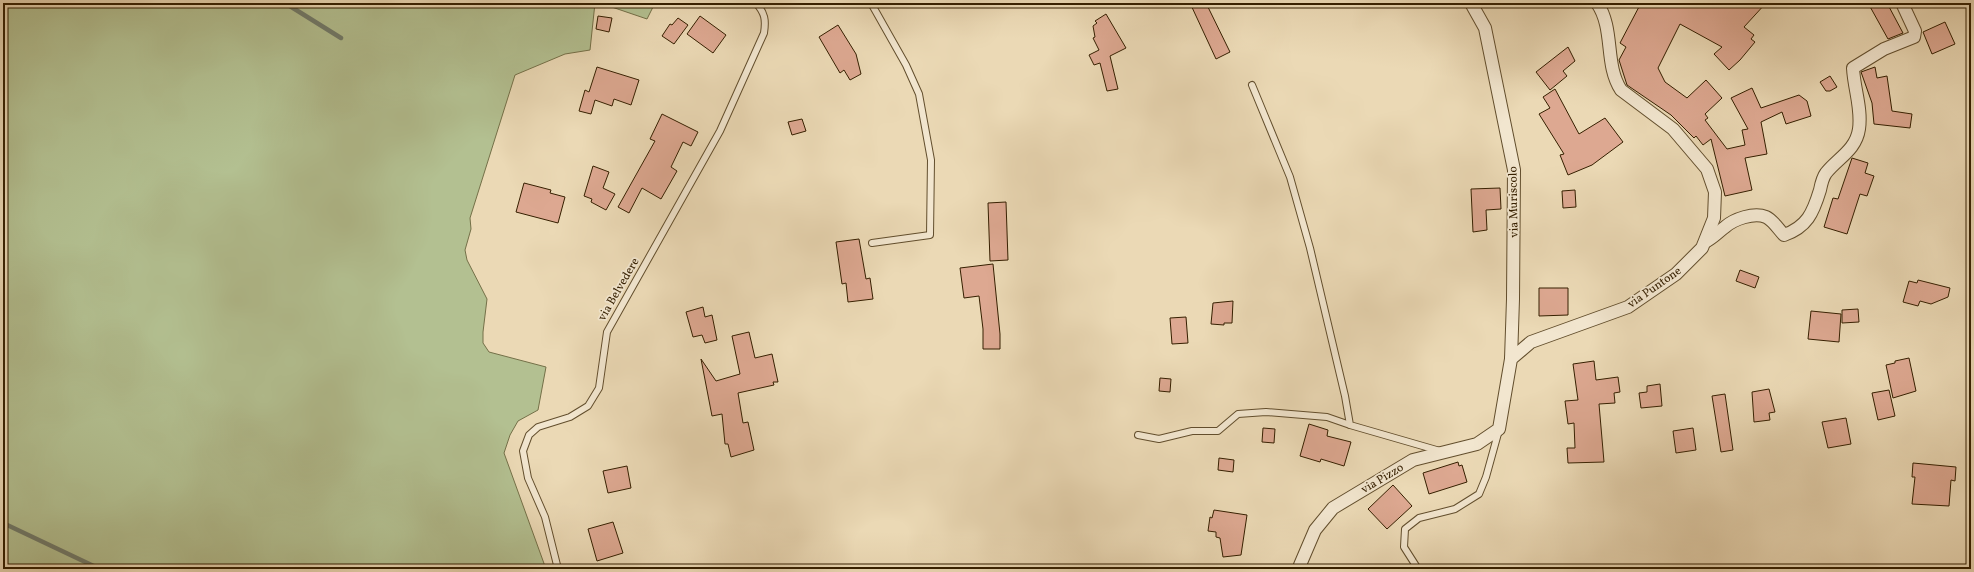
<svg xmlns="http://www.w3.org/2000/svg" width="1974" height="572" viewBox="0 0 1974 572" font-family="Vollkorn,serif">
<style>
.green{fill:#b3c091;stroke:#747048}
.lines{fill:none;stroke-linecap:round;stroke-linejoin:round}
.stream{stroke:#717b6b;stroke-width:4.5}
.building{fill:#dda891;stroke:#351f00}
.lane-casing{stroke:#624e2d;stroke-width:8}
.street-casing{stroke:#624e2d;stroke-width:14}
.lane{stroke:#f2e6cf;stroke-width:6}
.street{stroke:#f2e6cf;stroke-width:12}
.labels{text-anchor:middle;stroke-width:3.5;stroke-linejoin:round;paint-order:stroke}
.street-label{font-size:12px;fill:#351f00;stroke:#f2e6cf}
</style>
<rect width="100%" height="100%" fill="#ebd9b5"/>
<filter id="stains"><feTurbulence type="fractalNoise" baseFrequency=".005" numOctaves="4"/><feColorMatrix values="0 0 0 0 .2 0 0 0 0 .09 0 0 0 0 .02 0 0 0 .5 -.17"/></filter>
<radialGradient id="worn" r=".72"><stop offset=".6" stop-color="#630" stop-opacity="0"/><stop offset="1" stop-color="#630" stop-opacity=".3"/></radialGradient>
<g class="green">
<path d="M 3,3 L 595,3 L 590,50 L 565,54 L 515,75 L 470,218 L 471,229 L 465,250 L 467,260 L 487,299 L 483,332 L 483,343 L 489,352 L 546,367 L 538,410 L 518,421 L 510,435 L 504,453 L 546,569 L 3,569 Z"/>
<path d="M 600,3 L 655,3 L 647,19 Z"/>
</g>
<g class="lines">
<g class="stream">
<path d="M 285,3 L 341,38"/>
<path d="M 3,523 L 100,569"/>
</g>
</g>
<g class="building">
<path d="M 1190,3 L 1206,3 L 1230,52 L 1216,59 Z"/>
<path d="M 1641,3 L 1766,3 L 1744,27 L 1754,35 L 1751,39 L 1755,42 L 1740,60 L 1729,70 L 1714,54 L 1722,47 L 1680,24 L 1658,68 L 1665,82 L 1687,98 L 1706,80 L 1722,98 L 1705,114 L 1708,118 L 1705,120 L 1727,149 L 1745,145 L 1742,130 L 1748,129 L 1731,98 L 1752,88 L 1761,108 L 1799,95 L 1807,101 L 1811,116 L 1786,124 L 1782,112 L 1761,122 L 1767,154 L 1745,158 L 1752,190 L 1725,196 L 1711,139 L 1703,145 L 1696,136 L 1694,138 L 1671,115 L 1627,85 L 1619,60 L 1626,47 L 1620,43 Z"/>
<path d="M 1868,3 L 1887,3 L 1903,33 L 1888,39 Z"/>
<path d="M 1106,14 L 1126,48 L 1110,56 L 1118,89 L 1107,91 L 1100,63 L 1094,65 L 1089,55 L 1099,50 L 1093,38 L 1095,37 L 1093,26 L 1097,23 L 1095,21 Z"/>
<path d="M 598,16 L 612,18 L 609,32 L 596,29 Z"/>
<path d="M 700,16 L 726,35 L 713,53 L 687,34 Z"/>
<path d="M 678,18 L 688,25 L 674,44 L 662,36 L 670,24 L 672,25 Z"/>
<path d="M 1945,22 L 1955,44 L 1932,54 L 1923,32 Z"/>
<path d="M 838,25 L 856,54 L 861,74 L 850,80 L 844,70 L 840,73 L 819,37 Z"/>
<path d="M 1568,47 L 1575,61 L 1563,71 L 1567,76 L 1550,90 L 1536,72 Z"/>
<path d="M 597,67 L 639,80 L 631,105 L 614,99 L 612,106 L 595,100 L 591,114 L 579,111 L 585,90 L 589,92 Z"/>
<path d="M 1875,67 L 1877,78 L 1887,76 L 1892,111 L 1912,114 L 1910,128 L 1874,124 L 1872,103 L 1861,72 Z"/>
<path d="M 1830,76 L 1837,87 L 1830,91 L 1826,91 L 1820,82 Z"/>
<path d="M 1555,89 L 1579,134 L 1605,118 L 1623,142 L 1592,165 L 1568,175 L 1560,155 L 1564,154 L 1539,114 L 1550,108 L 1543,97 Z"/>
<path d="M 662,114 L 698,132 L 691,146 L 683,142 L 671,167 L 677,171 L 661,199 L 642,188 L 629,213 L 618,207 L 655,141 L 650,139 Z"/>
<path d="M 802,119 L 806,131 L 792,135 L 788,122 Z"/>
<path d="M 1852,158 L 1868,163 L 1865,173 L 1874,176 L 1867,196 L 1860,194 L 1847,234 L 1824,227 L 1833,198 L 1838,199 Z"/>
<path d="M 593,166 L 609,172 L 603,188 L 615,194 L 606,210 L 591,202 L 592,199 L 584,196 Z"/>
<path d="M 524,183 L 551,190 L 550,193 L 565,197 L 558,223 L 516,212 Z"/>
<path d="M 1500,188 L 1501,209 L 1486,210 L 1487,230 L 1473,232 L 1471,189 Z"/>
<path d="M 1575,190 L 1576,207 L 1563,208 L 1562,191 Z"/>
<path d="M 1006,202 L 1008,260 L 990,261 L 988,203 Z"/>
<path d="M 859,239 L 866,279 L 870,278 L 873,299 L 848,302 L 846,283 L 842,284 L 836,242 Z"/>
<path d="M 993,264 L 1000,334 L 1000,349 L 983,349 L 983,329 L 979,296 L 964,298 L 960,268 Z"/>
<path d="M 1740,270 L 1759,277 L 1755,288 L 1736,281 Z"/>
<path d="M 1918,280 L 1950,288 L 1948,297 L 1931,304 L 1920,301 L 1918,306 L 1903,302 L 1909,281 L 1917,283 Z"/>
<path d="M 1539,288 L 1568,288 L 1568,315 L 1539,316 Z"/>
<path d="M 1233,301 L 1232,323 L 1224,323 L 1224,325 L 1211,324 L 1213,303 Z"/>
<path d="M 703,307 L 705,317 L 712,315 L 717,340 L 705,343 L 702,335 L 693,337 L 686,312 Z"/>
<path d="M 1858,309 L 1859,322 L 1842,323 L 1842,310 Z"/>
<path d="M 1811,311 L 1841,314 L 1839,342 L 1808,339 Z"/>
<path d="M 1186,317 L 1188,343 L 1172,344 L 1170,318 Z"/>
<path d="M 749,332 L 755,358 L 772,354 L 778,382 L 773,382 L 774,385 L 738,393 L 743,423 L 748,422 L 754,450 L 731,457 L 728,444 L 725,444 L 722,414 L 712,416 L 701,359 L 716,381 L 740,374 L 732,336 Z"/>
<path d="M 1909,358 L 1916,391 L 1893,398 L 1886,365 L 1895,363 L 1895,361 Z"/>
<path d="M 1594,361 L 1596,380 L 1618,377 L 1620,392 L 1614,393 L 1615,403 L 1599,404 L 1604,462 L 1568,463 L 1567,448 L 1575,448 L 1574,423 L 1568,424 L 1565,401 L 1578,400 L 1573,364 Z"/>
<path d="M 1160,378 L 1171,379 L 1170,392 L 1159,391 Z"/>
<path d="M 1660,384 L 1662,406 L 1641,408 L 1639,393 L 1647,392 L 1647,386 Z"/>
<path d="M 1769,389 L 1775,412 L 1769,413 L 1770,420 L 1754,422 L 1752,392 Z"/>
<path d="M 1889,390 L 1895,416 L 1878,420 L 1872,393 Z"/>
<path d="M 1725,394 L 1733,450 L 1721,452 L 1712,396 Z"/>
<path d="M 1846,418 L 1851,444 L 1828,448 L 1822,422 Z"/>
<path d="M 1309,424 L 1328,430 L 1327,436 L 1351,442 L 1344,466 L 1321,459 L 1320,462 L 1300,456 Z"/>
<path d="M 1263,428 L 1275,429 L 1274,443 L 1262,442 Z"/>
<path d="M 1693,428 L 1696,450 L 1676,453 L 1673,431 Z"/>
<path d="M 1219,458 L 1234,460 L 1233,472 L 1218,470 Z"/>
<path d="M 1458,462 L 1459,466 L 1462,465 L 1467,482 L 1429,494 L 1423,473 Z"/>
<path d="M 1913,463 L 1956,467 L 1955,481 L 1951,480 L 1949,506 L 1912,504 L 1915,477 L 1912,477 Z"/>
<path d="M 627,466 L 631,488 L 608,493 L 603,471 Z"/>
<path d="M 1393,485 L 1412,506 L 1387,529 L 1368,509 Z"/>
<path d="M 1214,510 L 1247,515 L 1241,555 L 1223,557 L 1220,538 L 1216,537 L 1216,532 L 1208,531 L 1210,517 L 1212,518 Z"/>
<path d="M 613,522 L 623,553 L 597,561 L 588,529 Z"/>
</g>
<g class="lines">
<defs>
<g id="lane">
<path d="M 871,3 L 906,65 L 919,94 L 931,160 L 930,235 L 872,243"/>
<path d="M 1252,85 L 1290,177 L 1310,248 L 1345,396 L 1350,425 L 1440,451"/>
<path d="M 1138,435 L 1159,439 L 1192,431 L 1218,431 L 1238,414 L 1266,412 L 1327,417 L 1350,425"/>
<path d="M 558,569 L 545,517 L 528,478 L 523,451 L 529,435 L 538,427 L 570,417 L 588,406 L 599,388 L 607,332 L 720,131 L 764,33 C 766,20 765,13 756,3"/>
<path d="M 1418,569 L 1404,547 L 1405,529 L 1419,518 L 1455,509 L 1479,494 L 1486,477 L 1499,430"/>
</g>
<g id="street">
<path d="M 1471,3 L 1485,28 L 1514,170 L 1513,299 L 1511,359"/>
<path d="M 1705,242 C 1713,238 1717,233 1725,227 C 1734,219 1754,212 1766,217 C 1773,220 1779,230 1784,235 C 1807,227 1813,213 1820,190 C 1821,185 1823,177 1826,173 C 1838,158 1856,150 1859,129 C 1862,108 1854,89 1853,68 L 1884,49 L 1914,37 L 1915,31 L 1902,3"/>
<path d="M 1301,569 L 1300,565 L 1315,530 L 1333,508 L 1413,460 L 1477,444 L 1499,429 L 1511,359 L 1531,342 L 1628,307 L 1676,274 L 1702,248 L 1714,218 L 1715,192 L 1707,169 L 1673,129 L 1621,90 C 1604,64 1615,29 1597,3"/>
</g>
</defs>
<use href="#lane" class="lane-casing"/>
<use href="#street" class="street-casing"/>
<use href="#lane" class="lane"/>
<use href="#street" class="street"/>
</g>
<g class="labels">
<g class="street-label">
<text transform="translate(1513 202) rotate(-91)" y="4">via Muriscolo</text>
<text transform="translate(1654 287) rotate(-35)" y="4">via Puntone</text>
<text transform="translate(618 289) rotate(-60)" y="4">via Belvedere</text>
<text transform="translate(1382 478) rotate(-31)" y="4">via Pizzo</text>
</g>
</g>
<rect width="1974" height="572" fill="none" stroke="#ebd9b5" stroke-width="16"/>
<rect x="4" y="4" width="1966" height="564" fill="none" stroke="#351f00" stroke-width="2"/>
<rect x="8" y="8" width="1958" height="556" fill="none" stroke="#351f00"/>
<rect width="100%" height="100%" filter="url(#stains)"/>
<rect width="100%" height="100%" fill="url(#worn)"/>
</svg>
